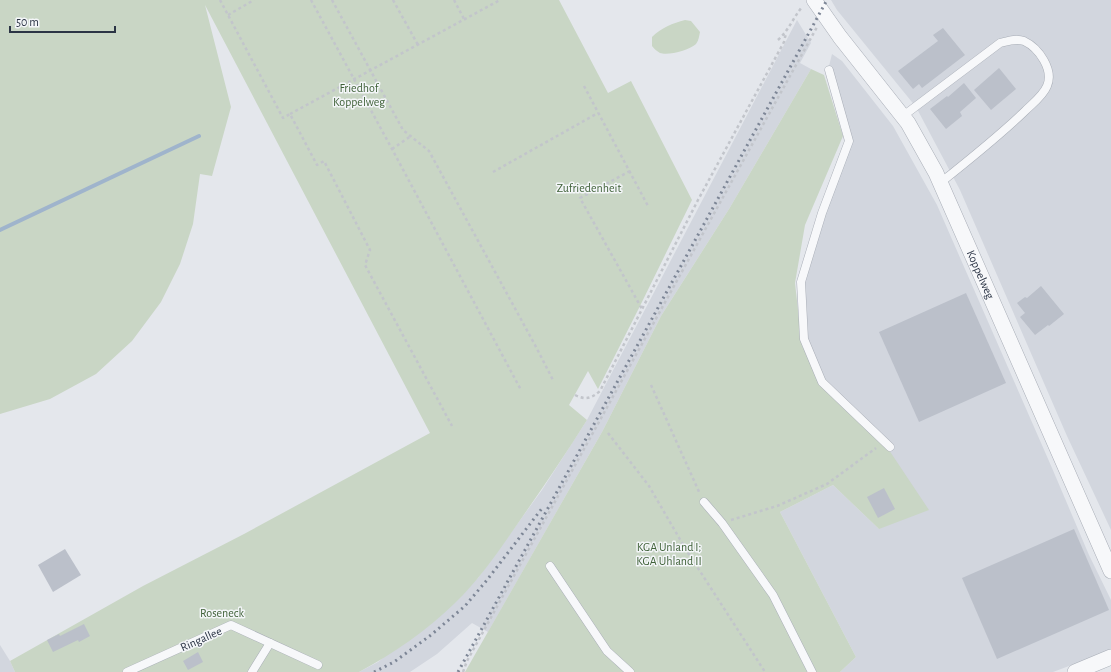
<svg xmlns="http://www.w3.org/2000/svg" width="1111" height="672" viewBox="0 0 1111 672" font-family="'Alegreya Sans',sans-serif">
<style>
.built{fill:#d2d6de}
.green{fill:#c9d6c5}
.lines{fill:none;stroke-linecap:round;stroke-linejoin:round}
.stream{stroke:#9fb4cc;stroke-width:4}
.building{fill:#bbc0ca}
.service-casing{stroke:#a9aeb7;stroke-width:9}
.minor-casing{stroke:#a9aeb7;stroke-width:16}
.path{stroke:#c2c5cb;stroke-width:2.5;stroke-dasharray:3 3;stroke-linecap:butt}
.service{stroke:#f7f8fa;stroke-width:8}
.minor{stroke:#f7f8fa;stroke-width:15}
.rail{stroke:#7d8696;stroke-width:3;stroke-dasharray:2 4;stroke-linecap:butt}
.labels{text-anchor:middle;stroke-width:3;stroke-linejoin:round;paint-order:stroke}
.park-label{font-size:12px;fill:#3f6138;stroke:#f4f6f9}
.street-label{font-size:12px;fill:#2b3445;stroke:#f4f6f9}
</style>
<rect width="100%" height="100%" fill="#e4e7ec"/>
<g class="built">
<path d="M 831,0 L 1111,0 L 1111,530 L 1067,436 L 960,190 L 916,107 L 837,10 Z"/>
<path d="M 797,20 L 811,43 L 800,63 L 811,69 L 729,209 L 661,316 L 602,432 L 488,632 L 472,623 L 437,654 L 410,672 L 359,672 L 378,662 L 478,578 L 542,490 L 587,420 Z"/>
<path d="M 832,54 L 842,61 L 893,126 L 937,205 L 1052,468 L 1089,555 L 1111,600 L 1111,649 L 1109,651 L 1053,672 L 840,672 L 856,657 L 780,512 L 833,485 L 879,529 L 804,339 L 801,282 L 849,141 L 829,66 Z"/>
<path d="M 0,645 L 10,661 L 15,672 L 0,672 Z"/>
</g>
<g class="green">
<path d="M 0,0 L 559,0 L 608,93 L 631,81 L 692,200 L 640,306 L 598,389 L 588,371 L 569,405 L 587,420 C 564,457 539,493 514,529 C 496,555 478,581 455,603 C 426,631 394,653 359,672 L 15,672 L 10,661 L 143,586 L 244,534 L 430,433 L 205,5 L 231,107 L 212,176 L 200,174 L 193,224 L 180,264 L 161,302 L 132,341 L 96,374 L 50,399 L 0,414 Z"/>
<path d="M 685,20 L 691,21 L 700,32 C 699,36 699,40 696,44 C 690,50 668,56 660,53 C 657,51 654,49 652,46 L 652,37 C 661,28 673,23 685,20 Z"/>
<path d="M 811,69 L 824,75 L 843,136 L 805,225 L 795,283 L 802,346 L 826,388 L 885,444 L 929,510 L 879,529 L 833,485 L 780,512 L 856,657 L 840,672 L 465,672 L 602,432 L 661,316 L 729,209 Z"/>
</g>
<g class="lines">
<path class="stream" d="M 0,230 L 199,136"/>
</g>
<g class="building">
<path d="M 943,28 L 965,55 L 922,88 L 919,84 L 913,89 L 898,71 L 938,41 L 933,35 Z"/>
<path d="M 999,68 L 1016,89 L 991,110 L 974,90 Z"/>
<path d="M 964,83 L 976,98 L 960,112 L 962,116 L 946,129 L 930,109 L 947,96 L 948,97 Z"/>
<path d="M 1041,286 L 1064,314 L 1049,326 L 1048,325 L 1035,335 L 1020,317 L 1025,313 L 1017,303 L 1025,297 L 1027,298 Z"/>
<path d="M 966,293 L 1006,383 L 919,422 L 879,332 Z"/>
<path d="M 884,488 L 895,509 L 878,518 L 867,497 Z"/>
<path d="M 1074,529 L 1109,610 L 997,659 L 962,578 Z"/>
<path d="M 65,549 L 81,575 L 53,592 L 38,565 Z"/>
<path d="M 84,624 L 90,636 L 79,642 L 78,640 L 53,652 L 47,640 L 59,634 L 60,636 Z"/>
<path d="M 198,652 L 203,662 L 188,670 L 183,661 Z"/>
</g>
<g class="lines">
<defs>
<g id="service">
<path d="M 829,70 L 849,141 L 822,213 L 801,282 L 804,339 L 822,382 L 890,447"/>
<path d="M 903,116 L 1000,43 C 1008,41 1016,38 1024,41 C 1039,48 1054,70 1047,86 C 1043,96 1032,104 1025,111 C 998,137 969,160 940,183"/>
<path d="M 704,502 L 722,523 L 773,595 L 812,672"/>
<path d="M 550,566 L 607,651 L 630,672"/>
<path d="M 127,672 L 231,625 L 318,665"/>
<path d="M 252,672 L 270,643"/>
</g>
<g id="minor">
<path id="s1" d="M 814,0 L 840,37 L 908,123 L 936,173 L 1111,571"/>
<path d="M 1075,672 L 1111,657"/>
</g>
</defs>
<use href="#service" class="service-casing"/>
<use href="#minor" class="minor-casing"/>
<g class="path">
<path d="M 220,0 L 283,118 L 290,114 L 317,165 L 324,161 L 370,250 L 365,265 L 452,426"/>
<path d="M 311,0 L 392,149 L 521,390"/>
<path d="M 332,0 L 403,130 L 429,151 L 535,345 L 553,380"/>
<path d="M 393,0 L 418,45"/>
<path d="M 454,0 L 464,19"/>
<path d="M 228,15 L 254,0"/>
<path d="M 778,40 C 789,30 793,18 802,7"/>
<path d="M 584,86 L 648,206"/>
<path d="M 290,114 L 500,0"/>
<path d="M 392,149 L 411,136"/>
<path d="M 630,171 L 580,198 L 642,309"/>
<path d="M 493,172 L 598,113"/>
<path d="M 651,385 L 700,494"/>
<path d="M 575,395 C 585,400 591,399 600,391 L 698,200 L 784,42 L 786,33"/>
<path d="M 608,433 L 649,486 L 685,548 L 765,672"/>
<path d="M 731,520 L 777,506 L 827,484 L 876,448"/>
<path d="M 463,672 L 467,661 L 817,27"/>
</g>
<use href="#service" class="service"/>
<use href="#minor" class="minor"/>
<g class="rail">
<path d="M 374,672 L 394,662 L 431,635 L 465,606 L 487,580 L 543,507"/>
<path d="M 458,672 L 827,0"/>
</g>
</g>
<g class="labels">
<g class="park-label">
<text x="359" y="92">Friedhof<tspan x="359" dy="14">Koppelweg</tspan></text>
<text x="589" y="192">Zufriedenheit</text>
<text x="669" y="551">KGA Unland I;<tspan x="669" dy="14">KGA Uhland II</tspan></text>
<text x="222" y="617">Roseneck</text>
</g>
<g class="street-label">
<text dy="4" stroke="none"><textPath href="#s1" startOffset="323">Koppelweg</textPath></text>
<text transform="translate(201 639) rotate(-24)" y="4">Ringallee</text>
</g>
</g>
<path d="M10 26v6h105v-6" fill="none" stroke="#2b3445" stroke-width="2"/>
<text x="16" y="26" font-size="12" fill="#2b3445" stroke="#f4f6f9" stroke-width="3" paint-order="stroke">50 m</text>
</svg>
